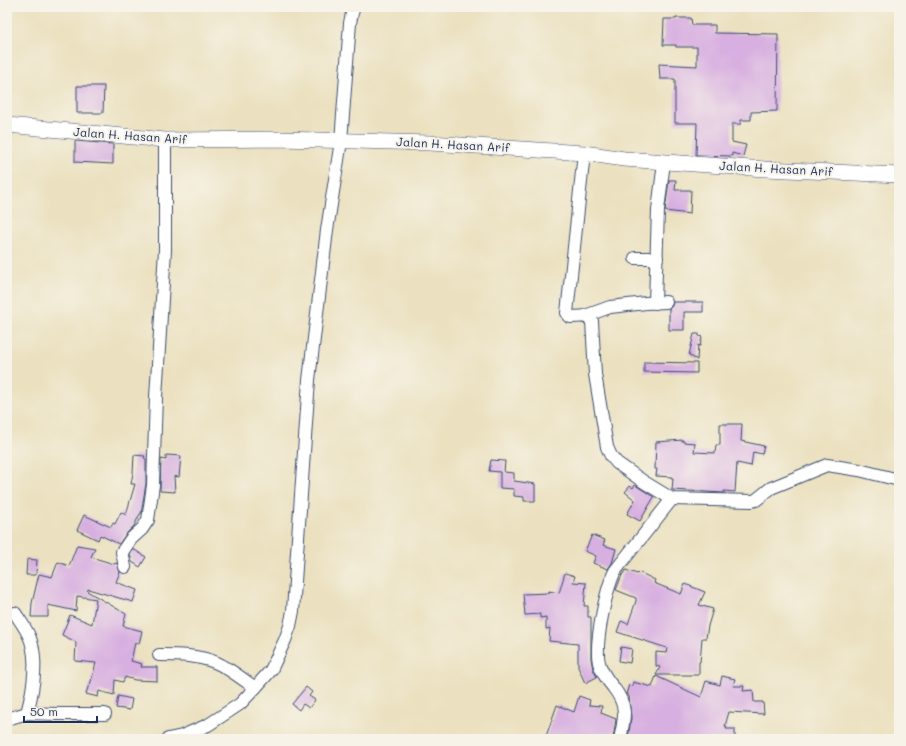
<svg xmlns="http://www.w3.org/2000/svg" width="906" height="746" viewBox="0 0 906 746" font-family="Mali,sans-serif">
<style>
.building{fill:#d7afe0}
.lines{fill:none;stroke-linecap:round;stroke-linejoin:round}
.minor-casing{stroke:#3a4a6d;stroke-width:14}
.major-casing{stroke:#3a4a6d;stroke-width:16}
.minor{stroke:#fff;stroke-width:12}
.major{stroke:#fff;stroke-width:15}
.labels{text-anchor:middle;stroke-width:4;stroke-linejoin:round;paint-order:stroke}
.street-label{font-size:12px;fill:#1b2f5e;stroke:#f7f3e8}
</style>
<rect width="100%" height="100%" fill="#f7f3e8"/>
<filter id="ink" filterUnits="userSpaceOnUse"><feTurbulence type="fractalNoise" baseFrequency=".025" numOctaves="2"/><feDisplacementMap in="SourceGraphic" scale="8" xChannelSelector="R" yChannelSelector="G"/><feConvolveMatrix kernelMatrix="1 2 1 2 8 2 1 2 1" color-interpolation-filters="sRGB"/></filter>
<filter id="wash" filterUnits="userSpaceOnUse"><feTurbulence type="fractalNoise" baseFrequency=".012" numOctaves="4" result="noise"/><feDisplacementMap in="SourceGraphic" scale="16" xChannelSelector="R" yChannelSelector="G"/><feGaussianBlur stdDeviation="0.9" result="paint"/><feColorMatrix in="noise" values="0 0 0 0 0 0 0 0 0 0 0 0 0 0 0 0 0 1.4 0 .05"/><feComposite in="paint" operator="in"/></filter>
<g filter="url(#wash)">
<rect width="100%" height="100%" fill="#ebe1c0"/>
<g id="blocks">
<g class="building">
<path d="M 676,18 L 691,18 L 692,25 L 715,25 L 715,33 L 778,34 L 777,111 L 751,112 L 751,120 L 741,120 L 741,124 L 732,124 L 732,142 L 746,145 L 743,156 L 732,153 L 732,156 L 696,155 L 697,123 L 675,123 L 675,79 L 660,79 L 659,64 L 697,66 L 697,47 L 676,47 L 676,45 L 663,45 L 664,19 L 676,19 Z"/>
<path d="M 77,86 L 104,86 L 103,113 L 77,113 Z"/>
<path d="M 75,141 L 113,144 L 113,164 L 75,162 Z"/>
<path d="M 669,180 L 676,180 L 675,190 L 691,190 L 690,214 L 665,211 Z"/>
<path d="M 673,302 L 703,302 L 703,312 L 684,312 L 684,330 L 669,330 L 669,309 L 672,306 Z"/>
<path d="M 694,334 L 699,334 L 699,336 L 702,337 L 700,346 L 698,345 L 697,360 L 689,355 Z"/>
<path d="M 644,362 L 697,363 L 697,373 L 644,372 Z"/>
<path d="M 720,424 L 742,424 L 741,441 L 764,446 L 762,454 L 753,452 L 751,466 L 737,463 L 735,492 L 724,491 L 724,493 L 672,490 L 673,479 L 672,479 L 672,477 L 656,476 L 657,469 L 655,469 L 656,442 L 683,440 L 683,442 L 695,443 L 694,452 L 715,453 L 716,445 L 720,445 Z"/>
<path d="M 134,455 L 145,456 L 144,458 L 146,459 L 146,484 L 141,514 L 140,514 L 134,526 L 126,534 L 119,544 L 100,535 L 98,540 L 77,530 L 84,515 L 111,527 L 113,523 L 115,524 L 121,512 L 126,515 L 135,484 L 131,484 L 133,473 Z"/>
<path d="M 166,455 L 181,456 L 179,477 L 174,476 L 175,492 L 160,491 L 161,459 L 166,460 Z"/>
<path d="M 491,460 L 505,461 L 504,472 L 514,473 L 514,481 L 535,484 L 535,501 L 524,501 L 524,497 L 514,496 L 514,489 L 500,488 L 500,472 L 489,471 Z"/>
<path d="M 635,485 L 654,497 L 640,521 L 627,514 L 635,500 L 625,492 L 630,486 L 633,488 Z"/>
<path d="M 592,535 L 605,540 L 603,545 L 616,549 L 612,563 L 608,569 L 593,563 L 596,556 L 585,551 Z"/>
<path d="M 77,545 L 95,548 L 91,557 L 114,564 L 117,563 L 120,572 L 116,582 L 137,590 L 133,602 L 88,589 L 87,591 L 126,614 L 123,626 L 142,631 L 139,644 L 135,643 L 131,661 L 142,664 L 141,667 L 157,667 L 157,681 L 135,680 L 125,677 L 123,682 L 115,680 L 114,695 L 99,691 L 98,697 L 86,694 L 89,684 L 90,685 L 96,663 L 75,661 L 76,642 L 62,635 L 70,615 L 92,624 L 96,599 L 77,596 L 76,611 L 48,605 L 48,617 L 31,617 L 32,603 L 39,574 L 52,577 L 58,562 L 69,566 Z"/>
<path d="M 133,549 L 146,557 L 140,567 L 132,562 L 130,554 Z"/>
<path d="M 27,559 L 37,560 L 36,575 L 26,575 Z"/>
<path d="M 626,570 L 637,574 L 639,572 L 655,580 L 654,583 L 681,594 L 685,584 L 705,592 L 699,605 L 713,609 L 708,626 L 706,638 L 702,638 L 700,662 L 699,662 L 699,675 L 656,675 L 660,667 L 656,666 L 656,652 L 666,653 L 667,648 L 617,632 L 621,621 L 628,624 L 636,601 L 636,598 L 616,590 L 622,575 Z"/>
<path d="M 565,573 L 575,576 L 573,582 L 586,583 L 584,606 L 588,606 L 588,617 L 591,617 L 591,659 L 593,669 L 597,677 L 585,683 L 578,667 L 578,644 L 549,641 L 550,628 L 546,629 L 546,617 L 540,618 L 540,614 L 525,615 L 523,594 L 549,593 L 549,591 L 559,593 Z"/>
<path d="M 621,647 L 632,649 L 630,663 L 619,661 Z"/>
<path d="M 656,676 L 701,697 L 706,681 L 720,685 L 722,676 L 735,679 L 733,686 L 744,686 L 743,691 L 753,690 L 754,702 L 763,702 L 764,714 L 729,712 L 725,726 L 727,726 L 726,729 L 735,729 L 735,739 L 628,739 L 631,718 L 629,696 L 626,694 L 629,685 L 632,686 L 633,682 L 652,687 Z"/>
<path d="M 306,687 L 312,692 L 309,696 L 315,700 L 309,708 L 303,704 L 299,710 L 292,704 Z"/>
<path d="M 118,696 L 132,699 L 130,710 L 116,708 Z"/>
<path d="M 579,696 L 590,700 L 589,705 L 602,706 L 601,713 L 616,719 L 613,739 L 545,739 L 557,705 L 574,712 Z"/>
</g>
</g>
</g>
<g filter="url(#ink)">
<use href="#blocks" fill-opacity="0" stroke="#3a4a6d" stroke-width="1"/>
<g class="lines">
<defs>
<g id="minor">
<path d="M 584,153 L 567,313 L 570,317 C 578,317 587,314 592,321 L 595,374 L 607,447 L 611,456 L 617,463 L 644,482 L 672,499 L 752,501 L 756,500 L 771,488 L 827,465 L 859,470 L 899,480"/>
<path d="M 635,258 L 657,258"/>
<path d="M 655,303 L 658,210 L 664,162"/>
<path d="M 585,316 L 610,307 L 646,303 L 666,302"/>
<path d="M 125,567 L 122,552 L 131,539 L 142,529 L 148,520 L 153,485 L 156,397 L 165,250 L 165,140"/>
<path d="M 159,655 C 177,655 199,655 217,663 C 230,669 244,680 255,688"/>
<path d="M 27,713 L 56,714 L 105,714"/>
<path d="M 7,719 L 27,713 C 33,691 38,663 31,641 C 28,631 21,622 15,613"/>
<path d="M 168,739 L 182,736 L 208,725 L 240,704 L 255,688 L 271,670 L 285,640 L 290,626 L 293,611 L 296,567 L 309,380 L 327,230 L 341,141 L 350,23 L 352,13 L 354,7"/>
<path d="M 620,739 C 625,717 628,706 613,687 C 608,681 603,674 600,666 C 593,648 606,589 615,571 L 672,499"/>
</g>
<path id="major" d="M 7,125 L 165,140 L 280,139 L 430,143 L 584,153 L 624,159 L 765,169 L 899,175"/>
</defs>
<use href="#minor" class="minor-casing"/>
<use href="#major" class="major-casing"/>
<use href="#minor" class="minor"/>
<use href="#major" class="major"/>
</g>
</g>
<g class="labels">
<g class="street-label">
<text transform="translate(130 136) rotate(4)" y="4">Jalan H. Hasan Arif</text>
<text transform="translate(453 145) rotate(3)" y="4">Jalan H. Hasan Arif</text>
<text transform="translate(776 169) rotate(3)" y="4">Jalan H. Hasan Arif</text>
</g>
</g>
<rect width="906" height="746" fill="none" stroke="#f7f3e8" stroke-width="24"/>
<path d="M24 716v6h73v-6" fill="none" stroke="#1b2f5e" stroke-width="2"/>
<text x="30" y="716" font-size="12" fill="#1b2f5e" stroke="#f7f3e8" stroke-width="3" paint-order="stroke">50 m</text>
</svg>
